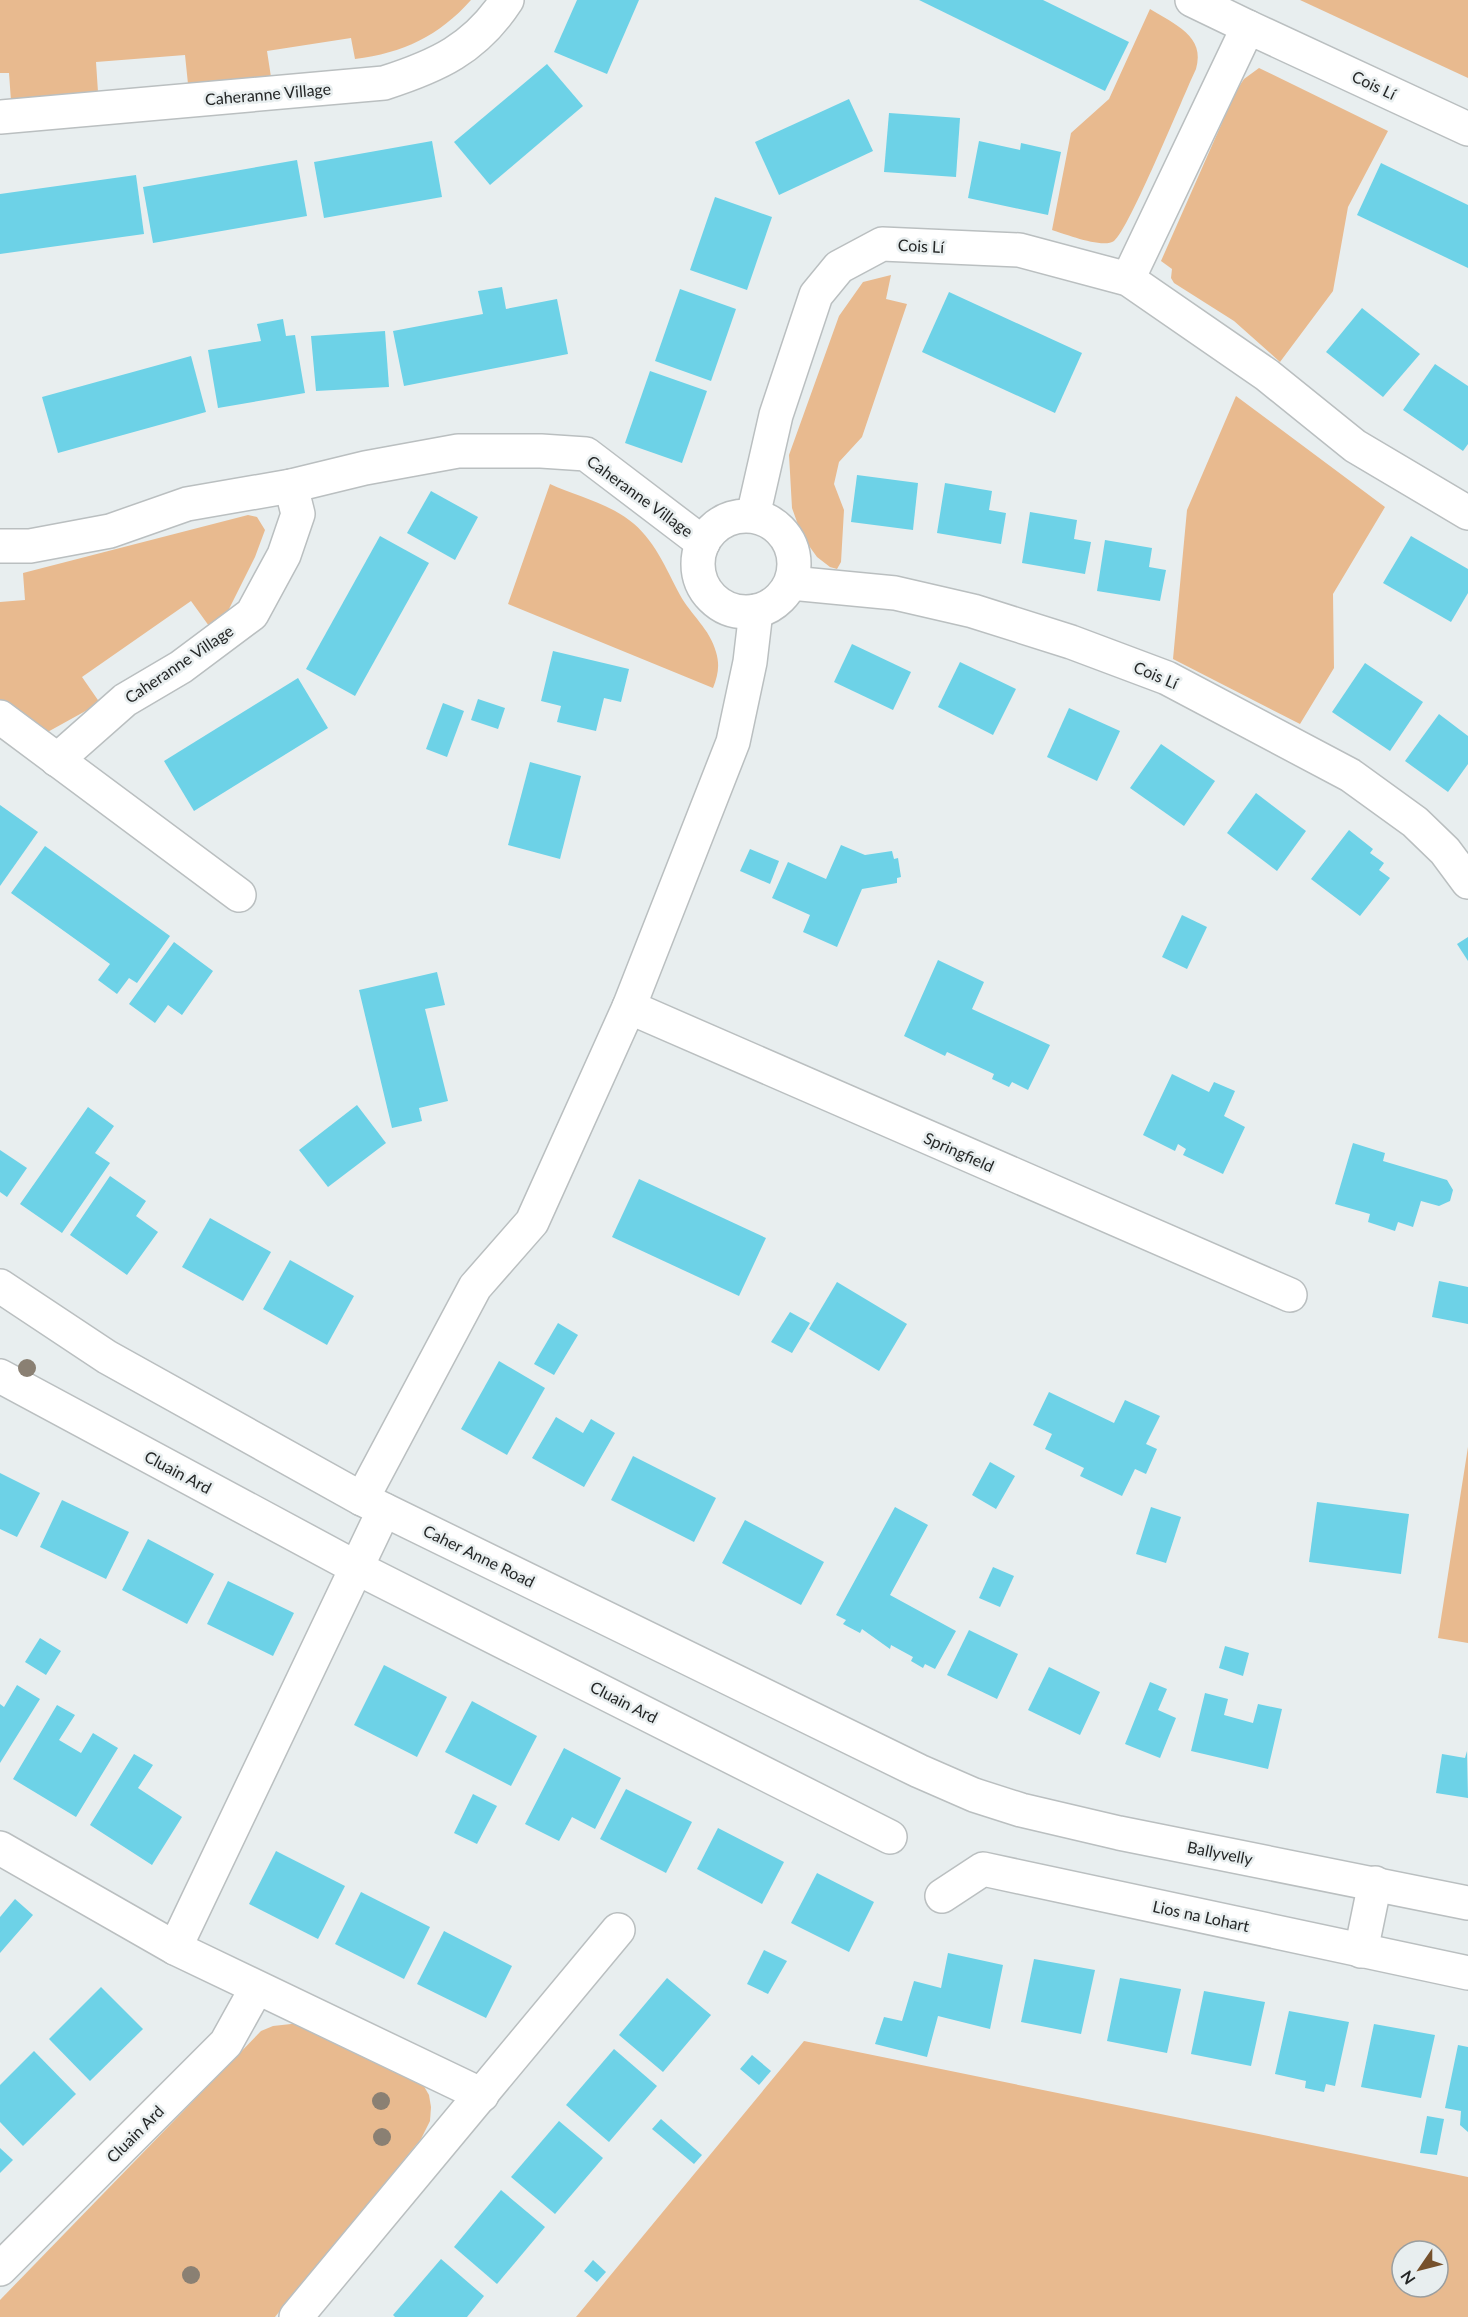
<svg xmlns="http://www.w3.org/2000/svg" width="1468" height="2317" viewBox="0 0 1468 2317" font-family="Lato,sans-serif">
<style>
.green{fill:#e8ba8f;fill-rule:evenodd}
.building{fill:#6dd2e7}
.lines{fill:none;stroke-linecap:round;stroke-linejoin:round}
.minor-casing{stroke:#babfc0;stroke-width:36}
.tertiary-casing{stroke:#babfc0;stroke-width:36}
.minor{stroke:#fff;stroke-width:33}
.tertiary{stroke:#fff;stroke-width:33}
.tree{fill:#8a8073}
.labels{text-anchor:middle;stroke-width:5;stroke-linejoin:round;paint-order:stroke}
.street-label{font-size:16px;fill:#242626;stroke:#e8eeef}
</style>
<rect width="100%" height="100%" fill="#e8eeef"/>
<g class="green">
<path d="M 0,0 L 471,0 C 439,36 403,53 355,59 L 351,38 L 267,51 L 271,77 L 188,84 L 185,55 L 96,62 L 98,92 L 11,101 L 9,73 L 0,73 Z"/>
<path d="M 1300,0 L 1468,0 L 1468,78 Z"/>
<path d="M 1150,9 C 1174,24 1206,36 1196,69 C 1184,94 1129,230 1114,241 C 1103,249 1065,234 1052,230 L 1071,133 L 1109,99 Z"/>
<path d="M 1259,68 L 1388,131 L 1348,207 L 1333,291 L 1280,362 L 1234,321 L 1174,283 L 1171,278 L 1172,269 L 1161,261 L 1236,91 L 1244,79 Z"/>
<path d="M 891,275 L 886,299 L 907,304 L 862,437 L 839,462 L 834,484 L 844,510 L 841,562 L 837,569 L 830,567 L 817,557 L 802,536 L 792,508 L 789,455 L 839,316 L 863,282 Z"/>
<path d="M 1236,396 L 1385,507 L 1333,594 L 1334,668 L 1300,724 L 1173,659 L 1187,510 Z"/>
<path d="M 550,484 C 574,495 609,504 629,520 C 654,538 666,569 680,595 C 691,615 710,629 716,652 C 720,665 718,675 713,688 L 508,604 Z"/>
<path d="M 248,515 L 257,517 L 265,530 L 255,557 L 223,621 L 209,626 L 191,601 L 82,677 L 100,703 L 44,734 L 0,705 L 0,602 L 25,600 L 23,573 Z"/>
<path d="M 1468,1447 L 1468,1643 L 1438,1638 Z"/>
<path d="M 300,2023 L 418,2076 L 429,2095 L 431,2107 L 430,2121 L 421,2139 L 275,2317 L 0,2317 L 0,2300 L 261,2031 L 273,2026 Z"/>
<path d="M 804,2041 L 1468,2177 L 1468,2317 L 576,2317 ZM 1402,2251 L 1438,2251 L 1438,2287 L 1402,2287 Z"/>
</g>
<g class="building">
<path d="M 577,0 L 639,0 L 607,74 L 554,52 Z"/>
<path d="M 919,0 L 1043,0 L 1129,42 L 1105,91 Z"/>
<path d="M 547,64 L 583,106 L 490,185 L 454,142 Z"/>
<path d="M 849,99 L 873,151 L 779,195 L 755,142 Z"/>
<path d="M 889,113 L 960,118 L 956,177 L 884,172 Z"/>
<path d="M 432,141 L 442,197 L 324,218 L 314,162 Z"/>
<path d="M 979,141 L 1020,150 L 1021,143 L 1061,152 L 1048,215 L 968,198 Z"/>
<path d="M 297,160 L 307,216 L 153,243 L 143,187 Z"/>
<path d="M 1381,163 L 1468,205 L 1468,268 L 1357,215 Z"/>
<path d="M 136,175 L 144,234 L 0,254 L 0,194 Z"/>
<path d="M 715,197 L 772,217 L 747,290 L 690,270 Z"/>
<path d="M 502,287 L 506,309 L 557,299 L 568,354 L 404,386 L 393,331 L 483,314 L 478,291 Z"/>
<path d="M 680,289 L 736,309 L 711,381 L 655,361 Z"/>
<path d="M 949,292 L 1082,353 L 1055,413 L 922,352 Z"/>
<path d="M 1362,308 L 1420,354 L 1383,397 L 1326,352 Z"/>
<path d="M 283,319 L 286,336 L 295,335 L 305,393 L 218,408 L 208,350 L 261,341 L 257,324 Z"/>
<path d="M 385,331 L 389,387 L 316,391 L 311,336 Z"/>
<path d="M 191,356 L 206,412 L 58,453 L 42,397 Z"/>
<path d="M 1435,364 L 1468,386 L 1468,444 L 1463,451 L 1403,410 Z"/>
<path d="M 650,371 L 707,391 L 682,463 L 625,443 Z"/>
<path d="M 857,475 L 918,483 L 913,530 L 851,522 Z"/>
<path d="M 945,483 L 992,491 L 989,510 L 1006,513 L 1001,544 L 937,533 Z"/>
<path d="M 431,491 L 478,517 L 455,560 L 407,533 Z"/>
<path d="M 1030,512 L 1077,520 L 1074,539 L 1091,542 L 1085,574 L 1022,563 Z"/>
<path d="M 380,536 L 429,563 L 355,696 L 306,669 Z"/>
<path d="M 1411,536 L 1468,569 L 1468,593 L 1451,622 L 1383,583 Z"/>
<path d="M 1105,540 L 1152,548 L 1149,567 L 1166,570 L 1160,601 L 1097,591 Z"/>
<path d="M 852,644 L 911,672 L 893,710 L 834,682 Z"/>
<path d="M 553,651 L 629,669 L 621,702 L 604,698 L 596,731 L 557,722 L 561,706 L 541,701 Z"/>
<path d="M 960,662 L 1016,689 L 993,735 L 938,707 Z"/>
<path d="M 1365,663 L 1423,702 L 1390,751 L 1332,712 Z"/>
<path d="M 298,678 L 328,728 L 194,811 L 164,761 Z"/>
<path d="M 478,699 L 505,708 L 498,729 L 471,720 Z"/>
<path d="M 443,703 L 464,711 L 447,757 L 426,749 Z"/>
<path d="M 1069,708 L 1120,731 L 1097,781 L 1047,757 Z"/>
<path d="M 1439,714 L 1468,736 L 1468,764 L 1448,792 L 1405,761 Z"/>
<path d="M 1161,744 L 1215,781 L 1184,826 L 1130,788 Z"/>
<path d="M 530,762 L 581,776 L 560,859 L 508,845 Z"/>
<path d="M 1256,793 L 1306,831 L 1277,871 L 1227,833 Z"/>
<path d="M 0,805 L 38,832 L 0,886 Z"/>
<path d="M 1349,830 L 1373,849 L 1370,853 L 1384,863 L 1379,870 L 1390,878 L 1360,916 L 1311,879 Z"/>
<path d="M 841,845 L 865,855 L 892,851 L 894,859 L 898,858 L 901,877 L 897,878 L 897,883 L 862,889 L 837,947 L 803,932 L 810,915 L 772,898 L 788,862 L 826,879 Z"/>
<path d="M 45,846 L 170,936 L 137,983 L 129,978 L 117,994 L 98,980 L 110,964 L 11,893 Z"/>
<path d="M 750,849 L 779,861 L 770,884 L 740,871 Z"/>
<path d="M 1182,915 L 1207,927 L 1187,969 L 1162,957 Z"/>
<path d="M 1468,937 L 1468,961 L 1457,944 Z"/>
<path d="M 174,942 L 213,971 L 182,1015 L 168,1005 L 155,1023 L 129,1004 Z"/>
<path d="M 938,960 L 984,982 L 972,1009 L 1050,1045 L 1028,1090 L 1012,1082 L 1009,1087 L 992,1079 L 994,1074 L 947,1052 L 945,1056 L 904,1036 Z"/>
<path d="M 437,972 L 445,1005 L 425,1009 L 448,1101 L 419,1108 L 422,1121 L 392,1128 L 359,990 Z"/>
<path d="M 1172,1074 L 1209,1092 L 1214,1082 L 1235,1091 L 1224,1116 L 1245,1127 L 1223,1174 L 1183,1155 L 1186,1149 L 1178,1144 L 1175,1151 L 1143,1135 Z"/>
<path d="M 357,1105 L 386,1143 L 328,1187 L 299,1150 Z"/>
<path d="M 88,1107 L 114,1126 L 95,1153 L 110,1163 L 62,1233 L 20,1204 Z"/>
<path d="M 1353,1143 L 1385,1153 L 1383,1161 L 1447,1180 L 1453,1190 L 1450,1201 L 1439,1206 L 1421,1201 L 1413,1227 L 1398,1222 L 1395,1231 L 1368,1222 L 1370,1214 L 1335,1204 Z"/>
<path d="M 0,1150 L 27,1168 L 7,1197 L 0,1192 Z"/>
<path d="M 110,1176 L 146,1201 L 136,1216 L 158,1232 L 127,1275 L 70,1235 Z"/>
<path d="M 639,1179 L 766,1238 L 739,1296 L 612,1237 Z"/>
<path d="M 210,1218 L 271,1252 L 243,1301 L 182,1267 Z"/>
<path d="M 290,1260 L 354,1296 L 327,1345 L 263,1309 Z"/>
<path d="M 1439,1281 L 1468,1287 L 1468,1324 L 1432,1317 Z"/>
<path d="M 837,1282 L 907,1324 L 879,1371 L 809,1329 Z"/>
<path d="M 790,1312 L 810,1323 L 792,1353 L 771,1342 Z"/>
<path d="M 558,1323 L 578,1335 L 554,1375 L 534,1364 Z"/>
<path d="M 499,1361 L 545,1388 L 507,1455 L 461,1429 Z"/>
<path d="M 1049,1392 L 1114,1423 L 1125,1400 L 1160,1416 L 1146,1444 L 1157,1449 L 1146,1474 L 1135,1469 L 1122,1496 L 1080,1476 L 1084,1468 L 1045,1449 L 1052,1434 L 1033,1425 Z"/>
<path d="M 556,1417 L 583,1433 L 591,1419 L 615,1433 L 584,1487 L 532,1458 Z"/>
<path d="M 633,1456 L 716,1498 L 694,1542 L 611,1500 Z"/>
<path d="M 990,1462 L 1015,1476 L 996,1509 L 972,1495 Z"/>
<path d="M 0,1473 L 40,1493 L 17,1537 L 0,1529 Z"/>
<path d="M 62,1500 L 129,1532 L 106,1579 L 40,1547 Z"/>
<path d="M 1317,1502 L 1409,1514 L 1401,1574 L 1309,1562 Z"/>
<path d="M 895,1507 L 928,1525 L 890,1595 L 956,1631 L 935,1669 L 925,1664 L 923,1668 L 911,1661 L 913,1657 L 891,1645 L 890,1649 L 862,1629 L 860,1633 L 843,1624 L 846,1620 L 836,1615 Z"/>
<path d="M 1151,1507 L 1181,1517 L 1166,1563 L 1136,1554 Z"/>
<path d="M 745,1520 L 824,1562 L 801,1605 L 722,1563 Z"/>
<path d="M 148,1539 L 214,1574 L 187,1624 L 122,1590 Z"/>
<path d="M 993,1567 L 1014,1576 L 1000,1607 L 979,1598 Z"/>
<path d="M 228,1581 L 294,1613 L 273,1656 L 207,1624 Z"/>
<path d="M 969,1630 L 1018,1654 L 997,1699 L 947,1675 Z"/>
<path d="M 40,1638 L 61,1651 L 46,1675 L 25,1662 Z"/>
<path d="M 1225,1646 L 1249,1653 L 1243,1676 L 1219,1668 Z"/>
<path d="M 384,1665 L 447,1697 L 417,1757 L 354,1725 Z"/>
<path d="M 1049,1667 L 1100,1692 L 1080,1735 L 1028,1710 Z"/>
<path d="M 1150,1682 L 1167,1689 L 1158,1710 L 1176,1718 L 1160,1758 L 1125,1744 Z"/>
<path d="M 17,1685 L 40,1699 L 0,1763 L 0,1704 L 4,1707 Z"/>
<path d="M 1205,1693 L 1228,1699 L 1224,1715 L 1253,1723 L 1258,1704 L 1282,1709 L 1268,1769 L 1191,1751 Z"/>
<path d="M 472,1701 L 537,1736 L 511,1786 L 445,1752 Z"/>
<path d="M 57,1705 L 75,1715 L 59,1740 L 81,1753 L 93,1733 L 118,1748 L 76,1817 L 13,1779 Z"/>
<path d="M 564,1748 L 621,1778 L 595,1829 L 572,1817 L 559,1841 L 525,1824 Z"/>
<path d="M 1467,1751 L 1468,1798 L 1436,1793 L 1442,1754 L 1465,1758 Z"/>
<path d="M 134,1754 L 153,1765 L 138,1788 L 182,1817 L 152,1865 L 90,1825 Z"/>
<path d="M 626,1789 L 692,1822 L 666,1873 L 600,1839 Z"/>
<path d="M 473,1794 L 497,1806 L 477,1844 L 454,1833 Z"/>
<path d="M 718,1828 L 784,1862 L 762,1904 L 697,1869 Z"/>
<path d="M 276,1851 L 345,1886 L 318,1939 L 249,1904 Z"/>
<path d="M 817,1873 L 874,1902 L 849,1952 L 791,1923 Z"/>
<path d="M 361,1892 L 430,1927 L 404,1979 L 335,1944 Z"/>
<path d="M 15,1899 L 33,1915 L 0,1953 L 0,1917 Z"/>
<path d="M 444,1931 L 512,1966 L 486,2018 L 417,1984 Z"/>
<path d="M 764,1950 L 787,1961 L 768,1994 L 747,1984 Z"/>
<path d="M 948,1953 L 1003,1965 L 990,2029 L 938,2016 L 927,2057 L 875,2044 L 884,2017 L 902,2021 L 914,1981 L 941,1988 Z"/>
<path d="M 1034,1959 L 1095,1970 L 1081,2034 L 1021,2022 Z"/>
<path d="M 667,1978 L 711,2015 L 663,2072 L 619,2035 Z"/>
<path d="M 1120,1978 L 1181,1989 L 1167,2053 L 1107,2041 Z"/>
<path d="M 101,1987 L 143,2029 L 90,2081 L 49,2039 Z"/>
<path d="M 1204,1991 L 1265,2002 L 1251,2066 L 1191,2054 Z"/>
<path d="M 1289,2011 L 1349,2022 L 1335,2086 L 1326,2084 L 1324,2092 L 1305,2088 L 1306,2081 L 1275,2074 Z"/>
<path d="M 1374,2024 L 1435,2035 L 1421,2098 L 1361,2087 Z"/>
<path d="M 1458,2045 L 1468,2047 L 1468,2132 L 1460,2125 L 1461,2111 L 1445,2108 Z"/>
<path d="M 614,2049 L 657,2086 L 609,2142 L 566,2105 Z"/>
<path d="M 34,2051 L 76,2094 L 23,2146 L 0,2122 L 0,2085 Z"/>
<path d="M 752,2055 L 771,2071 L 759,2085 L 740,2069 Z"/>
<path d="M 1427,2116 L 1444,2119 L 1437,2155 L 1420,2153 Z"/>
<path d="M 661,2119 L 702,2155 L 694,2164 L 652,2129 Z"/>
<path d="M 559,2121 L 603,2158 L 555,2214 L 511,2177 Z"/>
<path d="M 0,2148 L 13,2160 L 0,2173 Z"/>
<path d="M 501,2190 L 545,2227 L 497,2284 L 454,2247 Z"/>
<path d="M 441,2259 L 484,2296 L 467,2317 L 395,2317 L 393,2315 Z"/>
<path d="M 593,2260 L 606,2272 L 597,2282 L 584,2271 Z"/>
</g>
<g class="lines">
<defs>
<g id="minor">
<path d="M 1192,0 L 1248,27"/>
<path d="M 0,117 L 384,83 C 437,66 475,49 507,0"/>
<path d="M 1128,279 L 1248,27 L 1468,129"/>
<path d="M 753,516 L 776,415 L 816,295 L 839,267 L 882,244 L 1019,250 L 1128,279 L 1267,375 L 1355,446 L 1468,513"/>
<circle cx="746" cy="564" r="48"/>
<path d="M 0,546 L 30,546 L 110,531 L 187,504 L 291,486 L 365,468 L 458,451 L 541,451 L 586,454 L 703,543"/>
<path d="M 791,583 L 895,593 L 973,611 L 1071,642 L 1167,678 L 1350,775 L 1415,822 L 1445,851 L 1468,882"/>
<path d="M 0,717 L 239,895"/>
<path d="M 57,760 L 125,700 L 181,667 L 252,614 L 284,555 L 298,514 L 291,486"/>
<path d="M 629,1007 L 1290,1295"/>
<path d="M 0,1376 L 357,1568 L 890,1837"/>
<path d="M 362,1499 L 475,1287 L 532,1222 L 629,1007 L 733,742 L 750,662 L 756,611"/>
<path d="M 0,1848 L 175,1948 L 482,2095"/>
<path d="M 942,1896 L 983,1869 L 1468,1973"/>
<path d="M 175,1948 L 384,1510"/>
<path d="M 1361,1951 L 1375,1883"/>
<path d="M 0,2269 L 226,2043 L 256,1989"/>
<path d="M 296,2317 L 618,1930"/>
</g>
<path id="tertiary" d="M 0,1286 L 107,1357 L 362,1499 L 919,1771 L 974,1795 L 1021,1810 L 1119,1833 L 1468,1903"/>
</defs>
<use href="#minor" class="minor-casing"/>
<use href="#tertiary" class="tertiary-casing"/>
<use href="#minor" class="minor"/>
<use href="#tertiary" class="tertiary"/>
</g>
<g class="tree">
<circle cx="27" cy="1368" r="9"/>
<circle cx="381" cy="2101" r="9"/>
<circle cx="382" cy="2137" r="9"/>
<circle cx="191" cy="2275" r="9"/>
</g>
<g class="labels">
<g class="street-label">
<text transform="translate(1374 85) rotate(25)" y="6">Cois Lí</text>
<text transform="translate(268 94) rotate(-5)" y="6">Caheranne Village</text>
<text transform="translate(921 246) rotate(3)" y="6">Cois Lí</text>
<text transform="translate(640 496) rotate(36)" y="6">Caheranne Village</text>
<text transform="translate(179 664) rotate(-34)" y="6">Caheranne Village</text>
<text transform="translate(1156 675) rotate(23)" y="6">Cois Lí</text>
<text transform="translate(959 1152) rotate(24)" y="6">Springfield</text>
<text transform="translate(178 1472) rotate(28)" y="6">Cluain Ard</text>
<text transform="translate(479 1556) rotate(26)" y="6">Caher Anne Road</text>
<text transform="translate(624 1702) rotate(27)" y="6">Cluain Ard</text>
<text transform="translate(1220 1853) rotate(11)" y="6">Ballyvelly</text>
<text transform="translate(1201 1916) rotate(12)" y="6">Lios na Lohart</text>
<text transform="translate(135 2134) rotate(-45)" y="6">Cluain Ard</text>
</g>
</g>
<g transform="translate(1420 2269) rotate(235)"><circle r="28" fill="#e8eeef" stroke="#9a9e9f" stroke-width="1.5"/>
<path d="M0-4.5L10 22L0 15L-10 22Z" fill="#76512c"/>
<text y="-9" font-size="16" font-weight="bold" text-anchor="middle" fill="#242626">N</text>
</g>
</svg>
